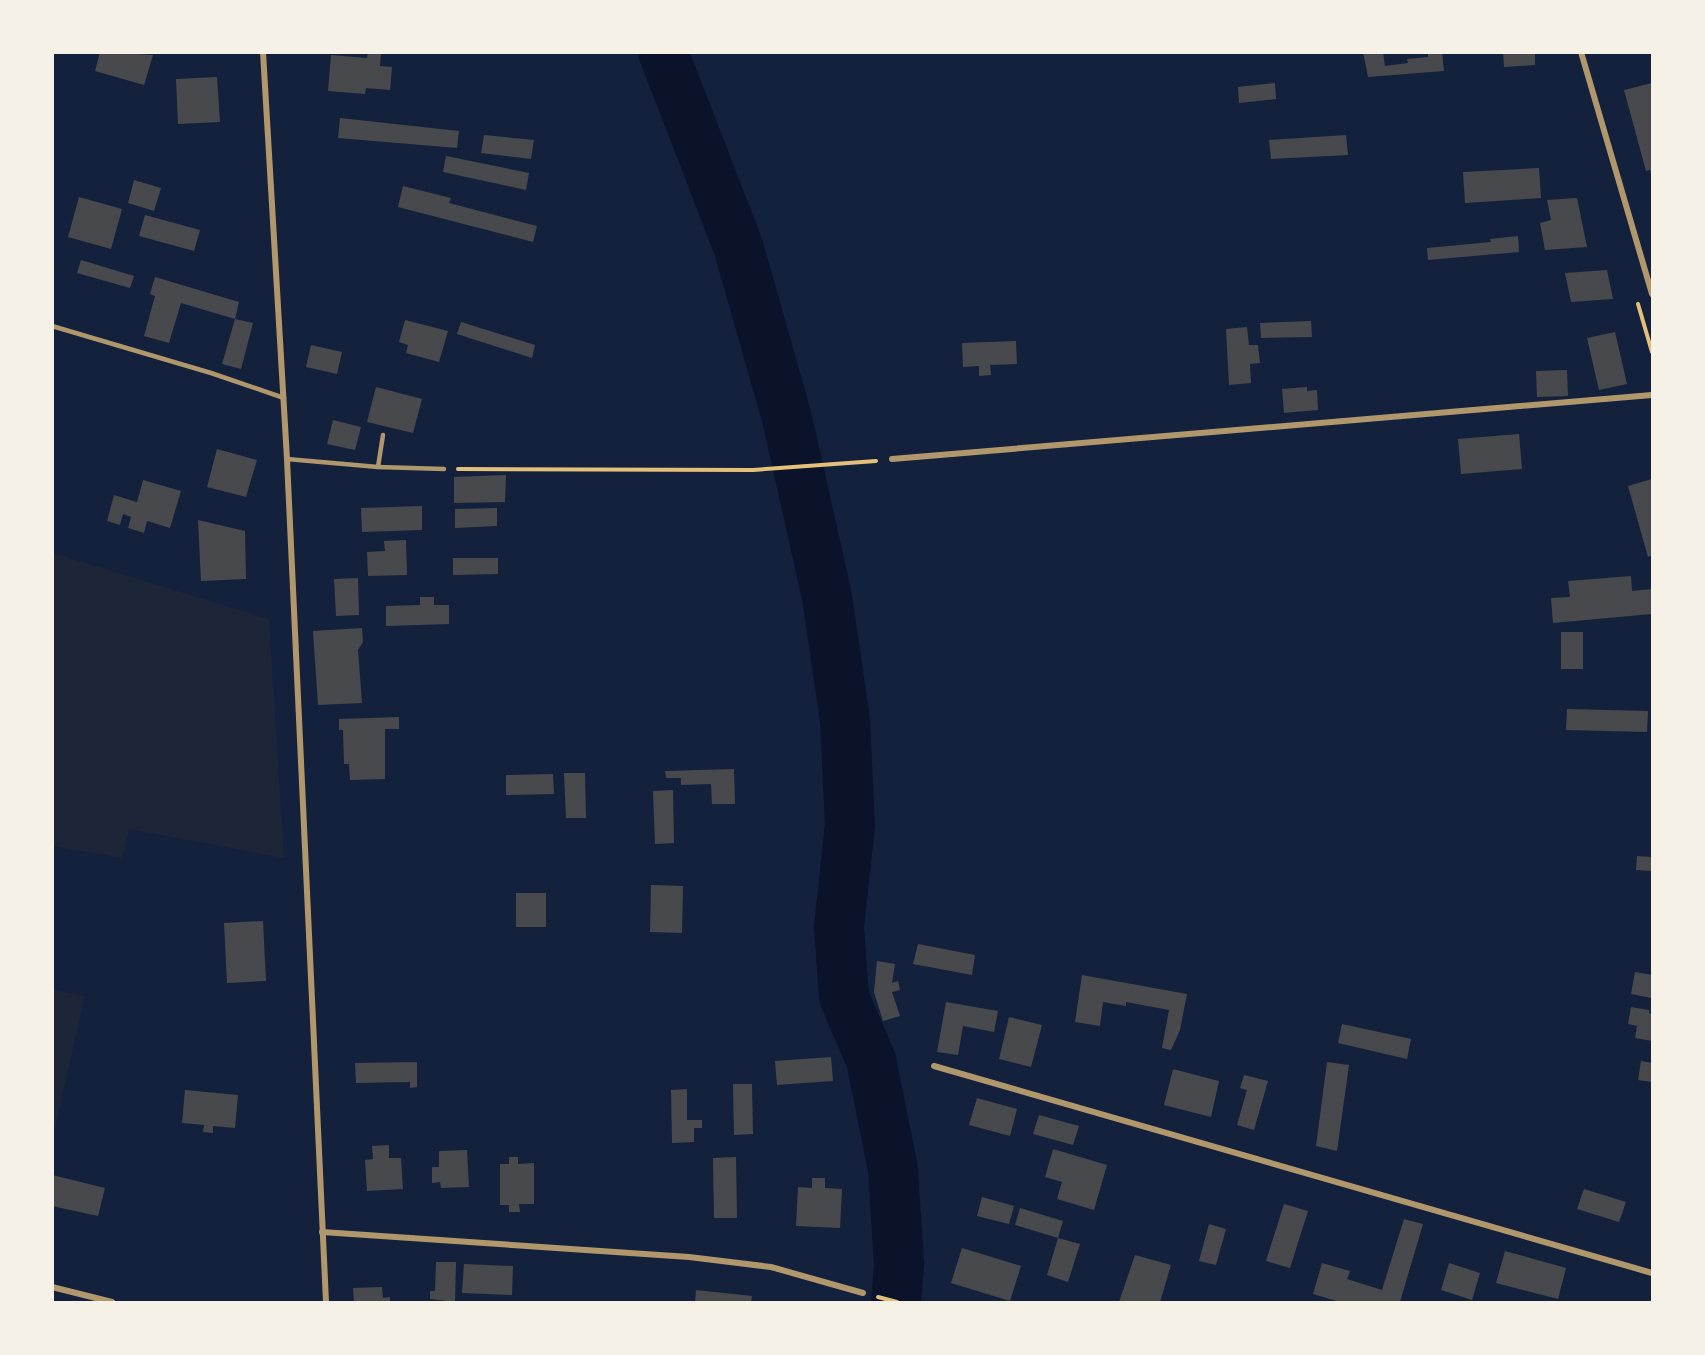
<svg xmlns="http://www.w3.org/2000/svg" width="1705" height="1355" viewBox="0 0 1705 1355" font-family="'Asap Condensed',sans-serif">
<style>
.green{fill:#1d2539}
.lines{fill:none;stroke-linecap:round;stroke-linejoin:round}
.river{stroke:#0b132b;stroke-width:50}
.building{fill:#48494c}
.path{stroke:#e5c07b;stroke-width:4}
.service{stroke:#b1986c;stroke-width:4.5}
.minor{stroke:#b1986c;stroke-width:6}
</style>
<rect width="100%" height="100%" fill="#14213d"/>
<g class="green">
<path d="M 53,553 L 269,619 L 284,858 L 129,829 L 122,858 L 53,846 Z"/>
<path d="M 53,990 L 85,996 L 53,1137 L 52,990 Z"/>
</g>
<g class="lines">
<path class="river" d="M 663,52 L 738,246 L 787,418 L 827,597 L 845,720 L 850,825 L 839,927 L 844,997 L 871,1060 L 893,1169 L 899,1265 L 896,1302"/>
</g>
<g class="building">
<path d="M 100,52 L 153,55 L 144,85 L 95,71 Z"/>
<path d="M 368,52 L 381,52 L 380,66 L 392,67 L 390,90 L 366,88 L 365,94 L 328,91 L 331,55 L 367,58 Z"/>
<path d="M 1363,52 L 1383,52 L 1385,66 L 1408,63 L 1407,59 L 1428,57 L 1428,52 L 1442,52 L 1444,71 L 1368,77 Z"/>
<path d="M 1503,52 L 1535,52 L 1535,65 L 1504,67 Z"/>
<path d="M 217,77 L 220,122 L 178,124 L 176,79 Z"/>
<path d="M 1275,83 L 1276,99 L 1239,103 L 1238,87 Z"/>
<path d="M 1652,83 L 1652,178 L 1650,170 L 1646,171 L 1624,90 Z"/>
<path d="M 340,118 L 459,131 L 457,148 L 338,138 Z"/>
<path d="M 484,135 L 534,140 L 531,159 L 481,153 Z"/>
<path d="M 1346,135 L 1348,155 L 1271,159 L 1269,140 Z"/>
<path d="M 446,156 L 529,173 L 526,190 L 443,172 Z"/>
<path d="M 1539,168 L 1541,198 L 1465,203 L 1463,172 Z"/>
<path d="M 134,180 L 161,188 L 154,211 L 128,203 Z"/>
<path d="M 403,186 L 451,198 L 449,203 L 537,226 L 533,242 L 398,207 Z"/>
<path d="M 79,197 L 122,209 L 111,249 L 68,237 Z"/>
<path d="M 1577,198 L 1587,247 L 1545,250 L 1540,223 L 1551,220 L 1547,200 Z"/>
<path d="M 145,215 L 200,230 L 194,251 L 139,236 Z"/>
<path d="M 1518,236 L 1519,252 L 1428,260 L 1427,248 L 1491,242 L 1490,239 Z"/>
<path d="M 81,260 L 134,276 L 130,288 L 77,273 Z"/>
<path d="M 1607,270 L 1613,299 L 1571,302 L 1565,273 Z"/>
<path d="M 155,277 L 239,302 L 235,319 L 181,303 L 169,343 L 144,336 L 155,296 L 150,294 Z"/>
<path d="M 235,319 L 253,323 L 241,369 L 222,364 Z"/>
<path d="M 405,320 L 448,331 L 439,362 L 406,353 L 408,345 L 399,342 Z"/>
<path d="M 1311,321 L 1312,337 L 1261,338 L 1260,323 Z"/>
<path d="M 461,322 L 535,345 L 532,358 L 457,334 Z"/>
<path d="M 1247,327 L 1249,345 L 1258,345 L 1260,363 L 1250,364 L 1251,383 L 1229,385 L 1226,329 Z"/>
<path d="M 1615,332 L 1627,384 L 1599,390 L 1587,338 Z"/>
<path d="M 1016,341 L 1017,364 L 990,365 L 991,375 L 979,376 L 979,366 L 963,367 L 962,343 Z"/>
<path d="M 311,345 L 342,352 L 337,374 L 306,367 Z"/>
<path d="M 1567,370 L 1568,396 L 1537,397 L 1536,371 Z"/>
<path d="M 376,387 L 422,399 L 413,433 L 367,422 Z"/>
<path d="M 1307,387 L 1307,391 L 1317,390 L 1318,410 L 1284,413 L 1282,389 Z"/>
<path d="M 333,420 L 361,427 L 355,450 L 327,444 Z"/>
<path d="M 1519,434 L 1522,469 L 1461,474 L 1458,439 Z"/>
<path d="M 217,449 L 257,460 L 246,497 L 207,487 Z"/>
<path d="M 506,475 L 505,502 L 454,503 L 454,477 Z"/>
<path d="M 1652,479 L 1652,555 L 1648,557 L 1628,486 Z"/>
<path d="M 143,480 L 181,491 L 170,528 L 147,521 L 144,533 L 128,528 L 131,517 L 123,514 L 120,525 L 107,521 L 114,495 L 137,502 Z"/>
<path d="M 422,506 L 422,530 L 362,532 L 361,508 Z"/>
<path d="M 497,508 L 497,526 L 455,528 L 455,509 Z"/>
<path d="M 198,520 L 245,531 L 246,579 L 201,581 Z"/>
<path d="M 406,540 L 407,575 L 368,576 L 367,552 L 385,551 L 384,541 Z"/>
<path d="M 453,558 L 498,558 L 498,574 L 453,575 Z"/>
<path d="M 1631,576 L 1632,591 L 1652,589 L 1652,614 L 1553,623 L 1551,598 L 1570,597 L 1568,581 Z"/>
<path d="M 358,578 L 359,615 L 336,616 L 334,579 Z"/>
<path d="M 420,597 L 434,597 L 434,605 L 449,605 L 449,624 L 386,626 L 386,606 L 420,605 Z"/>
<path d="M 362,628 L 363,642 L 358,650 L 362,703 L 318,705 L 313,631 Z"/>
<rect x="1561" y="632" width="22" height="37"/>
<path d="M 1567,709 L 1648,711 L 1647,732 L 1566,730 Z"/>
<path d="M 399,717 L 399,729 L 385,729 L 385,779 L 350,780 L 349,764 L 344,764 L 343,730 L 339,730 L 339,719 Z"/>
<path d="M 734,769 L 735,804 L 712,804 L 711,784 L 681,785 L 681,778 L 666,778 L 665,771 Z"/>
<path d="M 564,773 L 585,773 L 586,818 L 566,818 Z"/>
<path d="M 553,774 L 554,794 L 506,795 L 506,775 Z"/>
<path d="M 673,790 L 674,843 L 655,844 L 653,791 Z"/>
<path d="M 1637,856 L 1652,857 L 1652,871 L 1636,870 Z"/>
<path d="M 651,885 L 683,886 L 682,933 L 650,932 Z"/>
<rect x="516" y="893" width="30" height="34"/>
<path d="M 263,921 L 266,981 L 227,983 L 224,923 Z"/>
<path d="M 918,944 L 975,955 L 972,975 L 913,964 Z"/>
<path d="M 877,961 L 895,964 L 892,983 L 898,981 L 900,990 L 892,992 L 900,1016 L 883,1021 L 874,992 Z"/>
<path d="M 1635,972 L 1652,975 L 1652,998 L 1631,994 Z"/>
<path d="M 1082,975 L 1187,994 L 1180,1030 L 1171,1050 L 1162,1048 L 1169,1010 L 1126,1002 L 1126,1006 L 1103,1002 L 1100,1026 L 1075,1022 Z"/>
<path d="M 946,1002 L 998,1011 L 994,1032 L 963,1026 L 958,1055 L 937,1052 Z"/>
<path d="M 1631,1007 L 1649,1010 L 1649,1013 L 1652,1014 L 1652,1041 L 1635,1038 L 1637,1026 L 1628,1024 Z"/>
<path d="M 1009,1017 L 1042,1025 L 1031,1067 L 999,1059 Z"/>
<path d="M 1342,1024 L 1411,1039 L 1407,1059 L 1338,1043 Z"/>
<path d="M 831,1057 L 833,1081 L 777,1085 L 775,1061 Z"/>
<path d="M 1641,1061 L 1652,1063 L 1652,1082 L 1638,1080 Z"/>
<path d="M 417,1062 L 417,1087 L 410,1088 L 410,1082 L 356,1083 L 355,1063 Z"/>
<path d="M 1327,1062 L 1349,1065 L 1337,1151 L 1316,1146 Z"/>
<path d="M 1173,1069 L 1219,1081 L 1211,1117 L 1164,1105 Z"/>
<path d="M 1244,1075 L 1268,1081 L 1254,1130 L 1237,1125 L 1247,1090 L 1240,1088 Z"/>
<path d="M 733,1084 L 752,1084 L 753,1134 L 734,1135 Z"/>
<path d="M 687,1089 L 687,1120 L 702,1120 L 702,1128 L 694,1128 L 694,1142 L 672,1143 L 671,1090 Z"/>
<path d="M 185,1090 L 238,1095 L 235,1128 L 213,1126 L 213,1133 L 203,1132 L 204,1125 L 182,1123 Z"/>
<path d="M 977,1098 L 1017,1109 L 1010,1136 L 969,1125 Z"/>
<path d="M 1039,1115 L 1079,1126 L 1073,1145 L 1033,1134 Z"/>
<path d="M 389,1145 L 389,1158 L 401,1158 L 403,1189 L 367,1191 L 365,1160 L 373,1159 L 372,1146 Z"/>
<path d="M 1053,1149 L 1107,1165 L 1094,1210 L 1057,1199 L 1062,1182 L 1045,1177 Z"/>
<path d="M 467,1150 L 469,1187 L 441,1188 L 440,1182 L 432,1183 L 432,1167 L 439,1167 L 439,1151 Z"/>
<path d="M 509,1157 L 518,1157 L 518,1164 L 534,1163 L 534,1204 L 519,1204 L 520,1212 L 509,1212 L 509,1205 L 500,1205 L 500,1164 L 509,1164 Z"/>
<path d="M 736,1157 L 737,1218 L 714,1218 L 713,1158 Z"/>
<path d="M 52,1175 L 105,1188 L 98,1216 L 52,1206 Z"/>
<path d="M 812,1178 L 825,1178 L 825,1188 L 842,1189 L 840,1228 L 796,1226 L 798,1187 L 812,1188 Z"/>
<path d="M 1584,1189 L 1626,1202 L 1619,1222 L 1577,1209 Z"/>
<path d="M 982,1197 L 1014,1206 L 1009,1224 L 977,1216 Z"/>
<path d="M 1284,1204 L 1308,1211 L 1290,1268 L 1266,1261 Z"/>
<path d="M 1020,1208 L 1063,1221 L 1058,1238 L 1015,1225 Z"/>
<path d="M 1404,1219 L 1423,1224 L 1400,1302 L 1340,1302 L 1313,1294 L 1322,1263 L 1350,1271 L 1347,1279 L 1382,1290 Z"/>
<path d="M 1209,1224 L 1226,1229 L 1216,1265 L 1199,1261 Z"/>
<path d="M 1058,1238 L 1080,1244 L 1068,1282 L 1047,1275 Z"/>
<path d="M 962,1248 L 1021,1266 L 1010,1301 L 951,1283 Z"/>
<path d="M 1505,1251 L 1566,1268 L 1558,1299 L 1496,1283 Z"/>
<path d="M 1135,1255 L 1171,1265 L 1160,1302 L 1119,1302 Z"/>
<path d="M 436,1262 L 456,1262 L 455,1302 L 430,1299 L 430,1291 L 435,1291 Z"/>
<path d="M 1449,1263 L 1480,1273 L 1472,1300 L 1441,1290 Z"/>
<path d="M 464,1264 L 513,1266 L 512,1295 L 462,1293 Z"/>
<path d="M 382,1287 L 383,1298 L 390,1297 L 390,1302 L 354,1302 L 353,1288 Z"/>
<path d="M 696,1290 L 752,1296 L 751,1302 L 695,1302 Z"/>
</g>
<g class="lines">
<g class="path">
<path d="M 1638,304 L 1652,352"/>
<path d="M 458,469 L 753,470 L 876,461"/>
<path d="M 878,1297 L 897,1302"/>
</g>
<g class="service">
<path d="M 52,326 L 211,373 L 284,398"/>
<path d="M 287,459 L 378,467 L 383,435"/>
<path d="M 378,467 L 444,469"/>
</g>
<g class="minor">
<path d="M 263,52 L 287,459 L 326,1302"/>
<path d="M 1581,52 L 1652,294"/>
<path d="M 892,459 L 1652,395"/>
<path d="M 934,1066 L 1652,1273"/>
<path d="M 322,1232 L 689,1257 L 771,1267 L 863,1293"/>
<path d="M 52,1287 L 112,1302"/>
</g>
</g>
<rect width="1705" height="1355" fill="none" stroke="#f6f1e7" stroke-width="108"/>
</svg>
